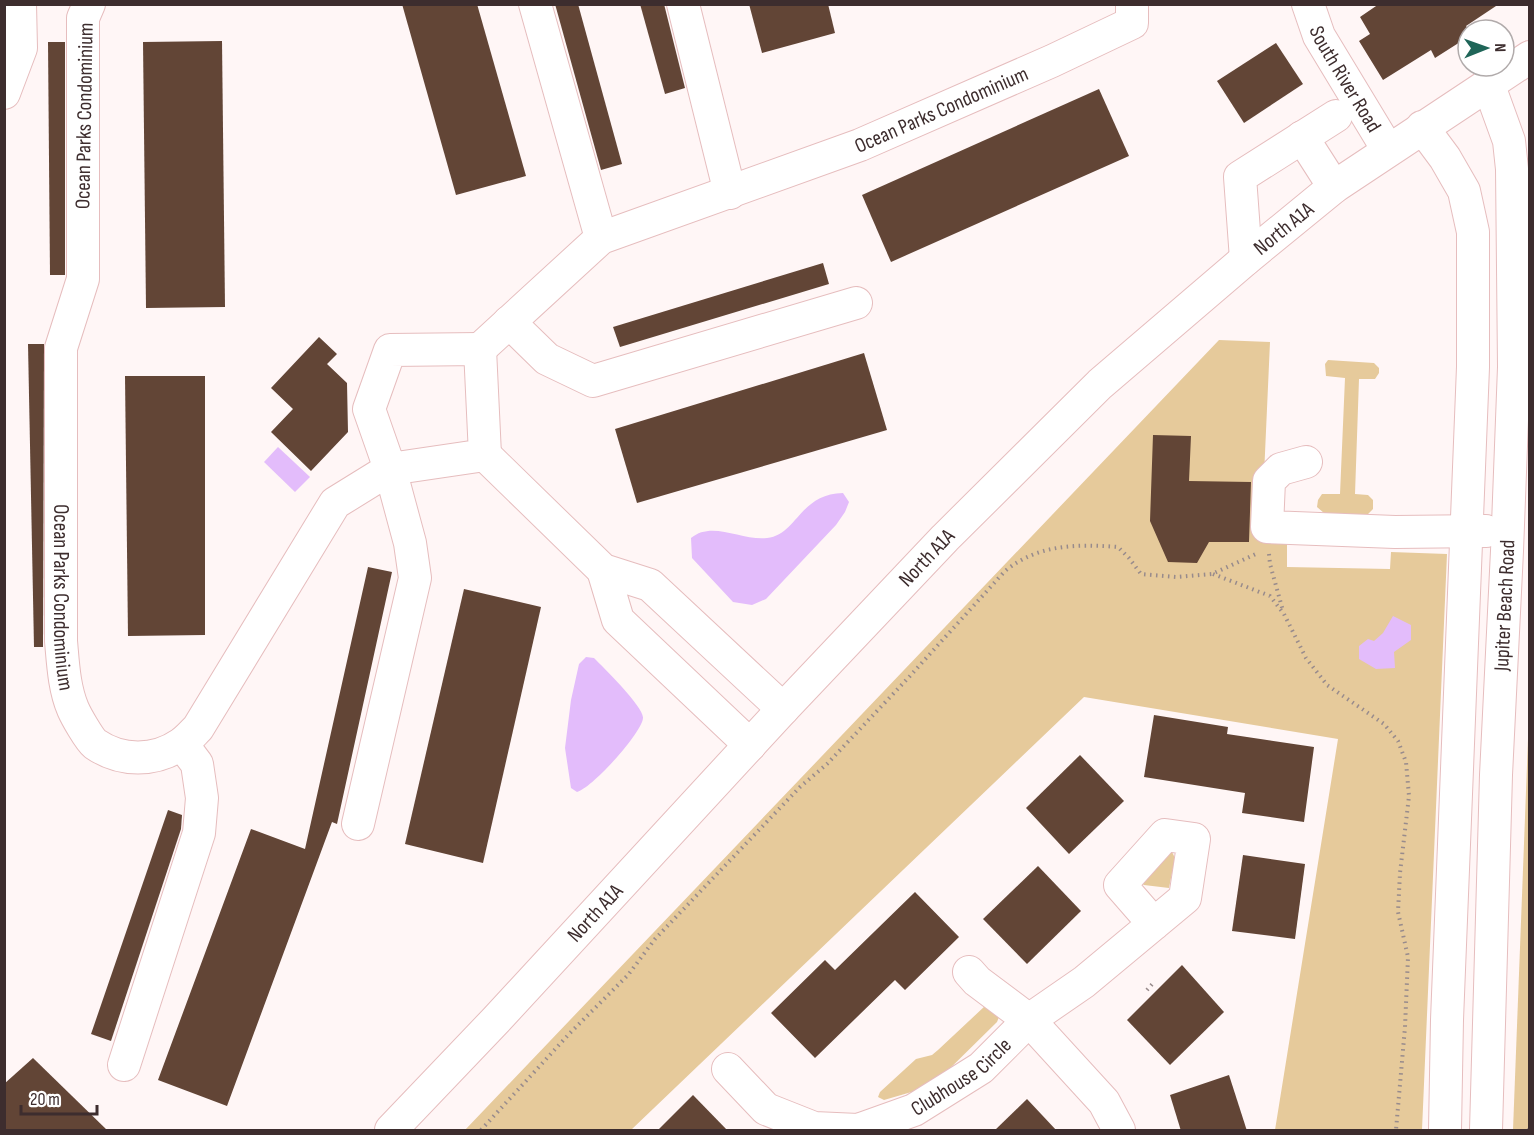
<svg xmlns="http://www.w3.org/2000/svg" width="1534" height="1135" viewBox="0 0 1534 1135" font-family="'Sofia Sans Condensed',sans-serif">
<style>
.green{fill:#e6ca9b}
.water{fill:#e3bcfb}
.building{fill:#624536}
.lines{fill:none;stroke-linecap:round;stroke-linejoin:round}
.minor-casing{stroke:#e6bdbe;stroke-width:34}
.path{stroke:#988b8c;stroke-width:4;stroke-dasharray:1.5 4.5;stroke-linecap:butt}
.minor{stroke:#fff;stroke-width:32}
.labels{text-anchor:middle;stroke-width:6;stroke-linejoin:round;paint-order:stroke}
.street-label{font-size:21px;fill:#3d2d2e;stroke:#fff}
</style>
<rect width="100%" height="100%" fill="#fff6f6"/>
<g class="green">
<path d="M 1219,340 L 1270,342 L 1261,542 L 1287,544 L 1287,567 L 1390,569 L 1391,552 L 1447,554 L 1422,1130 L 1275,1130 L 1338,739 L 1084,697 L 631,1130 L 465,1130 Z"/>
<path d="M 1328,360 L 1374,363 L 1379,368 L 1379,373 L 1375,379 L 1359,379 L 1355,494 L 1368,495 L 1373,500 L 1373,509 L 1366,516 L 1324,513 L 1317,507 L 1318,500 L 1322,494 L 1340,494 L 1345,378 L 1326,376 L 1325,364 Z"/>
<path d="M 1529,713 L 1530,1130 L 1513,1130 Z"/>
<path d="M 1172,852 L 1175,858 L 1169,888 L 1144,885 L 1141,883 L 1168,853 Z"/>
<path d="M 985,1006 L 999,1017 L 997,1022 L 932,1086 L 884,1100 L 878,1097 L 880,1092 L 916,1059 L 932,1055 L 938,1050 Z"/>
</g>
<g class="water">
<path d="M 278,447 L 310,477 L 295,492 L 264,462 Z"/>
<path d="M 843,493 L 849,502 L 845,512 L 836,525 L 766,599 L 752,605 L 733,602 L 692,558 L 691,538 C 712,520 742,541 767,538 C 797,535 799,494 843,493 Z"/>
<path d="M 1393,616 L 1411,625 L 1411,640 L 1394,652 L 1395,668 L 1376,669 L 1359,659 L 1359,646 L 1368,639 L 1374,641 L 1383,633 Z"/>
<path d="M 586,657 L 594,658 C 603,667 644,707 643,718 C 642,733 592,788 577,792 L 571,788 L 565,748 L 571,700 L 579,664 Z"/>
</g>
<g class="building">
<path d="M 402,4 L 477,4 L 526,176 L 456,195 Z"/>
<path d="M 555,4 L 578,4 L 622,164 L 601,170 Z"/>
<path d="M 640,4 L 664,4 L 685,88 L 665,94 Z"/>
<path d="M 749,4 L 828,4 L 835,33 L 762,53 Z"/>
<path d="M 1379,4 L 1499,4 L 1466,26 L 1469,30 L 1468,37 L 1435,58 L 1431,50 L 1383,80 L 1359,41 L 1370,34 L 1360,17 Z"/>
<path d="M 222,41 L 225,307 L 146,308 L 143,42 Z"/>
<path d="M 48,42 L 65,42 L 65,275 L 50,275 Z"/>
<path d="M 1276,43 L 1303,84 L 1244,123 L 1217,81 Z"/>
<path d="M 1099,89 L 1129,156 L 891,262 L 862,195 Z"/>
<path d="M 823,263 L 829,284 L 620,347 L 613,327 Z"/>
<path d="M 319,337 L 337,354 L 327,364 L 347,383 L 348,432 L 311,471 L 271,432 L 293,409 L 271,388 Z"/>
<path d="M 28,344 L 44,344 L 43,647 L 34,647 Z"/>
<path d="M 864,353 L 887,430 L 637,503 L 615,429 Z"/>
<path d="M 125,376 L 205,376 L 205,635 L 128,636 Z"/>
<path d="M 1153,435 L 1191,436 L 1189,481 L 1251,482 L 1249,542 L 1209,542 L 1197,563 L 1168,562 L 1150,521 Z"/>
<path d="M 368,567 L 392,572 L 337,824 L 332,822 L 227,1106 L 158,1080 L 251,829 L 305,849 Z"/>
<path d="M 464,589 L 541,607 L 483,863 L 405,844 Z"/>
<path d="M 1154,715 L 1228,727 L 1227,734 L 1314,747 L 1304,822 L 1242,813 L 1245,793 L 1144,777 Z"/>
<path d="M 1080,755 L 1124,801 L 1069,854 L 1026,808 Z"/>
<path d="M 168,810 L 182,815 L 181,829 L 111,1041 L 91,1034 Z"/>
<path d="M 1243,855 L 1305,864 L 1295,939 L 1232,931 Z"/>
<path d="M 1038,866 L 1081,911 L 1027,964 L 983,919 Z"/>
<path d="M 915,892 L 959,937 L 905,990 L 895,980 L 815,1058 L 771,1013 L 825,960 L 835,970 Z"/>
<path d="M 1182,965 L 1224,1012 L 1170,1065 L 1127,1020 Z"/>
<path d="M 33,1058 L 108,1131 L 4,1131 L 4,1084 Z"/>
<path d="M 1229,1075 L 1247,1131 L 1181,1131 L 1170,1095 Z"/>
<path d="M 693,1095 L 728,1131 L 657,1131 Z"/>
<path d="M 1027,1099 L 1057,1131 L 994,1131 Z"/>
</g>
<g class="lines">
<defs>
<g id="minor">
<path id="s1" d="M 89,4 L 83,18 L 83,279 L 61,348 L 61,641 C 63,663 64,688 73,709 C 76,716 89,739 95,744 C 121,762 155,762 181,744 C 187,740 192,734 198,728 L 335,503 L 390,469 L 485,455 L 480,349 L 390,350 L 369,409 L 390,469 L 410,543 L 415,578 L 358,824"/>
<path d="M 535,4 L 601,238"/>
<path d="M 683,4 L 730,193"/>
<path id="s2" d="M 1308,4 L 1319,36 L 1388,150"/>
<path d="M 4,93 L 21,48 L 20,4"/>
<path d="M 1422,127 L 1445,158 L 1464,191 L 1473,232 L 1473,367 L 1447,1020 L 1445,1130"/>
<path d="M 1302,137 L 1334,187"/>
<path d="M 1246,259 L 1240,177 L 1336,116"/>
<path d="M 509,322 L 547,359 L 593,381 L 856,303"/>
<path id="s3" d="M 480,349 L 601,238 L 860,145 L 1052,61 L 1132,23 L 1132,4"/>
<path d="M 485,455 L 603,570 L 650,585 L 783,709"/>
<path d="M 1306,462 L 1281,469 L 1269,481 L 1267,527 L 1395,532 L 1486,531"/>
<path d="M 603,570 L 618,620 L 750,745"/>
<path d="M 969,972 L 977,981 L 1029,1020 L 1104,1102 L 1119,1130"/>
<path d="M 124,1065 L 199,833 L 202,798 L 197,764 L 182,744"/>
<path id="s4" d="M 728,1069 L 766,1109 L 814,1128 L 858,1130 L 914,1110 L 981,1068 L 1029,1020 L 1084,982 L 1185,898 L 1194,839 L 1165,835 L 1120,885 L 1154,924"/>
<path id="s5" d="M 391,1130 L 496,1020 L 783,709 L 945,538 L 1100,384 L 1246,259 L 1334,187 L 1530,57"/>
<path id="s6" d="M 1486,1130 L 1496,775 L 1507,551 L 1514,367 L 1512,169 L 1509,141 L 1488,83"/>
</g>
</defs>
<use href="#minor" class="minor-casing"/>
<g class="path">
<path d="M 1269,554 L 1270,564 L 1283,611"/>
<path d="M 1213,574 L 1270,596 L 1284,614 L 1306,658 L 1327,685 L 1384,724 L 1398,741 L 1406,762 L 1409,796 L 1400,873 L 1398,912 L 1408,957 L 1405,1027 L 1396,1130"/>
<path d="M 1147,990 L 1155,981"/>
<path d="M 481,1130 L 570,1033 L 628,975 L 655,939 L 800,787 L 827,764 L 910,676 L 1005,571 C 1038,544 1077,544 1118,547 L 1129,558 L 1141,574 L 1176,577 L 1212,574 L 1258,553"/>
<path d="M 1529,1130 L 1530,1126"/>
</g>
<use href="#minor" class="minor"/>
</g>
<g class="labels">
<g class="street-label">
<text dy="7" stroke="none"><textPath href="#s2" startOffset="84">South River Road</textPath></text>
<text dy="7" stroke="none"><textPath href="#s3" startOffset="528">Ocean Parks Condominium</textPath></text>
<text transform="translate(84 116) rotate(-89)" y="7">Ocean Parks Condominium</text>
<text dy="7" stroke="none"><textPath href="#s5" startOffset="1270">North A1A</textPath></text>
<text dy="7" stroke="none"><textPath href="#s5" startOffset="784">North A1A</textPath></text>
<text dy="7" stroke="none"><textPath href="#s1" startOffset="598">Ocean Parks Condominium</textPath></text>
<text dy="7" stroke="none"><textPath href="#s6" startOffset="525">Jupiter Beach Road</textPath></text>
<text dy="7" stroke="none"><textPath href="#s5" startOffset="298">North A1A</textPath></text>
<text dy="7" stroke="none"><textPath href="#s4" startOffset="268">Clubhouse Circle</textPath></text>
</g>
</g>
<rect width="1534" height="1135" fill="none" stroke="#3d2d2e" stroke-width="12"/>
<g transform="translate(1486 48) rotate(89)"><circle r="28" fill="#ffffff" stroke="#b1abab" stroke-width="1.5"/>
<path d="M0-4.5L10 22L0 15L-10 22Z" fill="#1f6558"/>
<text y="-9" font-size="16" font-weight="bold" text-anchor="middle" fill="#3d2d2e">N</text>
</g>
<path d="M21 1105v9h76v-9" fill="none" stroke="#3d2d2e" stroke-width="3"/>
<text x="30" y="1105" font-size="18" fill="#3d2d2e" stroke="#ffffff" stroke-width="4.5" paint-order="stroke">20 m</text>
</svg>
